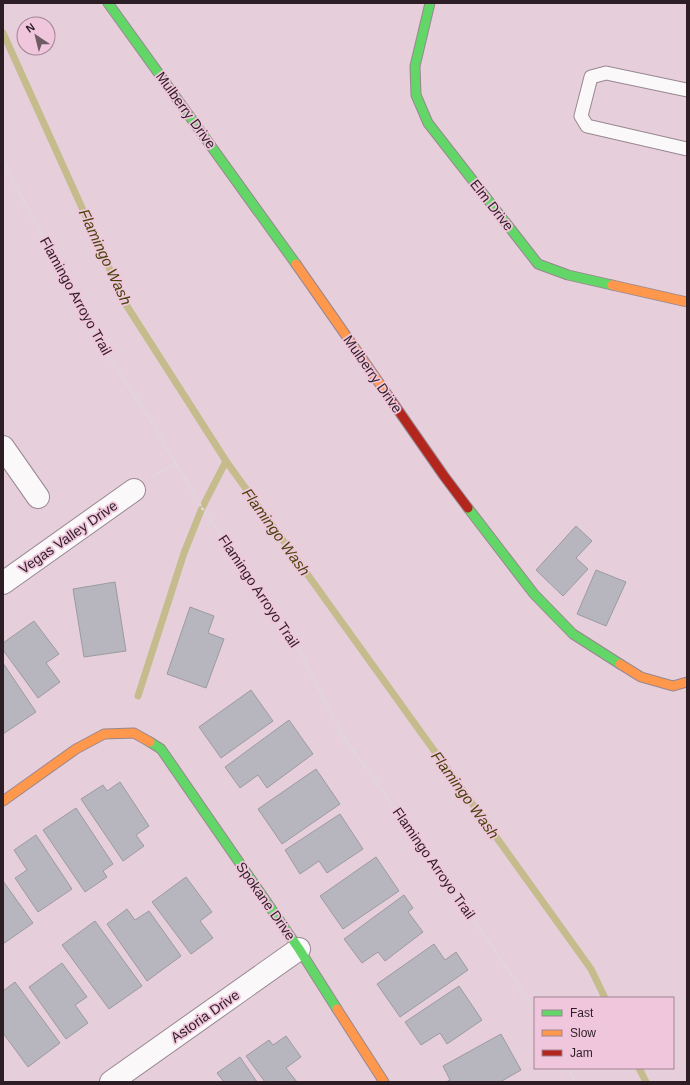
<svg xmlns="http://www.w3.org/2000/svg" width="690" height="1085" viewBox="0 0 690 1085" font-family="Arial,sans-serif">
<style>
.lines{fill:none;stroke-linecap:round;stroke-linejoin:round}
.stream{stroke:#c5bb8d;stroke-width:7}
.building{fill:#b7b5be;stroke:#9c9aa2}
.lane-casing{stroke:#988790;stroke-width:15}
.street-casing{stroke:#988790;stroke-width:24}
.fast-casing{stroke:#988790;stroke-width:11}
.slow-casing{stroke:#988790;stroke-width:11}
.jam-casing{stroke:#988790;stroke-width:11}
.path{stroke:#ded7db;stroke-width:2.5;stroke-dasharray:3 2;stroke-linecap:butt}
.lane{stroke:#fbf8fa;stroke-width:13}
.street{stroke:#fbf8fa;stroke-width:22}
.fast{stroke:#63d668;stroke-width:9}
.slow{stroke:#ff974d;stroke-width:9}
.jam{stroke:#b3261e;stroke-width:9}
.labels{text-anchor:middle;stroke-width:3.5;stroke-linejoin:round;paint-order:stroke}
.street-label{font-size:14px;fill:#2d1e26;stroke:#efc6db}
.water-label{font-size:15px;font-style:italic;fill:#454208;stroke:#efc6db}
</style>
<rect width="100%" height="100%" fill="#e6cfdb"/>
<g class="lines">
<g class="stream">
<path d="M 3,33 L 125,303 L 226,461 L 591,969 L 605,998"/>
<path d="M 138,696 L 184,553 L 202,508 L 226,461"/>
<path d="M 639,1068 L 646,1082"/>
</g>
</g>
<g class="building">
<path d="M 576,526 L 592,541 L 576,558 L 588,569 L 563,596 L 536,570 Z"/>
<path d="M 596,570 L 626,582 L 606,626 L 577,614 Z"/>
<path d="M 115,582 L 126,651 L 84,657 L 73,589 Z"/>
<path d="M 190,607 L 214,616 L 208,633 L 224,639 L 206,688 L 167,674 Z"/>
<path d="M 34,621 L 59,654 L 46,663 L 60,682 L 38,698 L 3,650 L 3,643 Z"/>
<path d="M 3,663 L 36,712 L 3,734 Z"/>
<path d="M 251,690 L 273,721 L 221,758 L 199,727 Z"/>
<path d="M 289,720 L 313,754 L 267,788 L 258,775 L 240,788 L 225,767 Z"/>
<path d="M 316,769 L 340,804 L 282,844 L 258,809 Z"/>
<path d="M 120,782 L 149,826 L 136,835 L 144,846 L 123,861 L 81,799 L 103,785 L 107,791 Z"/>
<path d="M 76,808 L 113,864 L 103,871 L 107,877 L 85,892 L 43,830 Z"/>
<path d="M 340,814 L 363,849 L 327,873 L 319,861 L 300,874 L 285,850 Z"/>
<path d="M 36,835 L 72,889 L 38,912 L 15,878 L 27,870 L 14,850 Z"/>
<path d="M 376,857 L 399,891 L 343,929 L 320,896 Z"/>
<path d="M 186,877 L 212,912 L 200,921 L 213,938 L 191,954 L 152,902 Z"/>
<path d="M 3,881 L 33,923 L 3,944 Z"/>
<path d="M 404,895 L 413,908 L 408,912 L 423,932 L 385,961 L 378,952 L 362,963 L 344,939 Z"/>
<path d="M 127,909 L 135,920 L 149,911 L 181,956 L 147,981 L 107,924 Z"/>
<path d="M 95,921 L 142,986 L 109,1009 L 62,945 Z"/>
<path d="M 434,944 L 445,960 L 456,952 L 468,970 L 400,1017 L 377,984 Z"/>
<path d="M 62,963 L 87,997 L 75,1005 L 88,1023 L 66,1039 L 29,987 Z"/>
<path d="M 15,982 L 60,1043 L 28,1067 L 3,1033 L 3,991 Z"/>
<path d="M 459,986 L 482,1020 L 447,1044 L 440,1033 L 421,1045 L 405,1022 Z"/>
<path d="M 501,1034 L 521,1070 L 500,1082 L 446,1082 L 450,1080 L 443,1066 Z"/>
<path d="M 286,1036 L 301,1057 L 286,1068 L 297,1082 L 265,1082 L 246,1056 L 269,1040 L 273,1045 Z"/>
<path d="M 240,1057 L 257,1082 L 224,1082 L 217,1073 Z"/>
</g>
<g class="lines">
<defs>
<path id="lane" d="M 687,90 L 606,73 L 591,77 L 581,116 L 587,126 L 687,149"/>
<g id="street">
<path d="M 3,447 L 38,497"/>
<path d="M 3,583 L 134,490"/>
<path d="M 111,1082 L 299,949"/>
</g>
<g id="fast">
<path d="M 108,3 L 296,264"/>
<path d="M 430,3 L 415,66 L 416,95 L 428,123 L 538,264 L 568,275 L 612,285"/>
<path d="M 468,508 L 534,594 L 573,634 L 620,664"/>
<path d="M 150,742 L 161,749 L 299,949 L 337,1009"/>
</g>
<g id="slow">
<path d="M 296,264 L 389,397"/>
<path d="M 612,285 L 687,302"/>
<path d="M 620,664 L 641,677 L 673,686 L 687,682"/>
<path d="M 3,801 L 76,749 L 104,734 L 134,733 L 150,742"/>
<path d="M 337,1009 L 384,1082"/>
</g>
<path id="jam" d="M 389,397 L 444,476 L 468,508"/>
</defs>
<use href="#lane" class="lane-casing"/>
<use href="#street" class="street-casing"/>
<use href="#fast" class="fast-casing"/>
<use href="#slow" class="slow-casing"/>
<use href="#jam" class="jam-casing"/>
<g class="path">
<path d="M 3,161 L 87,322 L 161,438 L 202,508 L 293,637 L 344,738 L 462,902 L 535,1010"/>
<path d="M 153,477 L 176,462"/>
<path d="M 568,1068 L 575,1082"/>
</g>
<use href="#lane" class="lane"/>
<use href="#street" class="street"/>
<use href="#fast" class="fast"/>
<use href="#slow" class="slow"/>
<use href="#jam" class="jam"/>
</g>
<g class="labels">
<g class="street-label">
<text transform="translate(186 110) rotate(54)" y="5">Mulberry Drive</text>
<text transform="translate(492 205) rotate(52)" y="5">Elm Drive</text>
<text transform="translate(76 296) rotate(61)" y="5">Flamingo Arroyo Trail</text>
<text transform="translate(373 374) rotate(55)" y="5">Mulberry Drive</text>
<text transform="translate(68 537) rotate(-35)" y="5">Vegas Valley Drive</text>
<text transform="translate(259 591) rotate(56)" y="5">Flamingo Arroyo Trail</text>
<text transform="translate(434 863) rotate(55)" y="5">Flamingo Arroyo Trail</text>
<text transform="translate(266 901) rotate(55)" y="5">Spokane Drive</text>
<text transform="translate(205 1016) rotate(-35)" y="5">Astoria Drive</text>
</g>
<g class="water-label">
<text transform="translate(105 257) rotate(65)" y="5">Flamingo Wash</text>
<text transform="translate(276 532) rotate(54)" y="5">Flamingo Wash</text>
<text transform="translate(465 795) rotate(54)" y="5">Flamingo Wash</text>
</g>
</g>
<rect width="690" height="1085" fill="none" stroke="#2d1e26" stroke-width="8"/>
<rect x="534" y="997" width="140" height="72" fill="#efc6db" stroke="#a18393"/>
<rect x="542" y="1010" width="20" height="6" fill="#63d668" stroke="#a18393"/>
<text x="570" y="1017" font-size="12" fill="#2d1e26">Fast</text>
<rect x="542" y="1030" width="20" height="6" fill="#ff974d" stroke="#a18393"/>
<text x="570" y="1037" font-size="12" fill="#2d1e26">Slow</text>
<rect x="542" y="1050" width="20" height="6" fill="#b3261e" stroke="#a18393"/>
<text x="570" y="1057" font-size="12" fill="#2d1e26">Jam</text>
<g transform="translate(36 36) rotate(325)"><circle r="19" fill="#efc6db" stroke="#a18393"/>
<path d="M0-3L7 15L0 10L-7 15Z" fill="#6e5c65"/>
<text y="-6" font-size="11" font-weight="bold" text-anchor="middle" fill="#2d1e26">N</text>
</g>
</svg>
